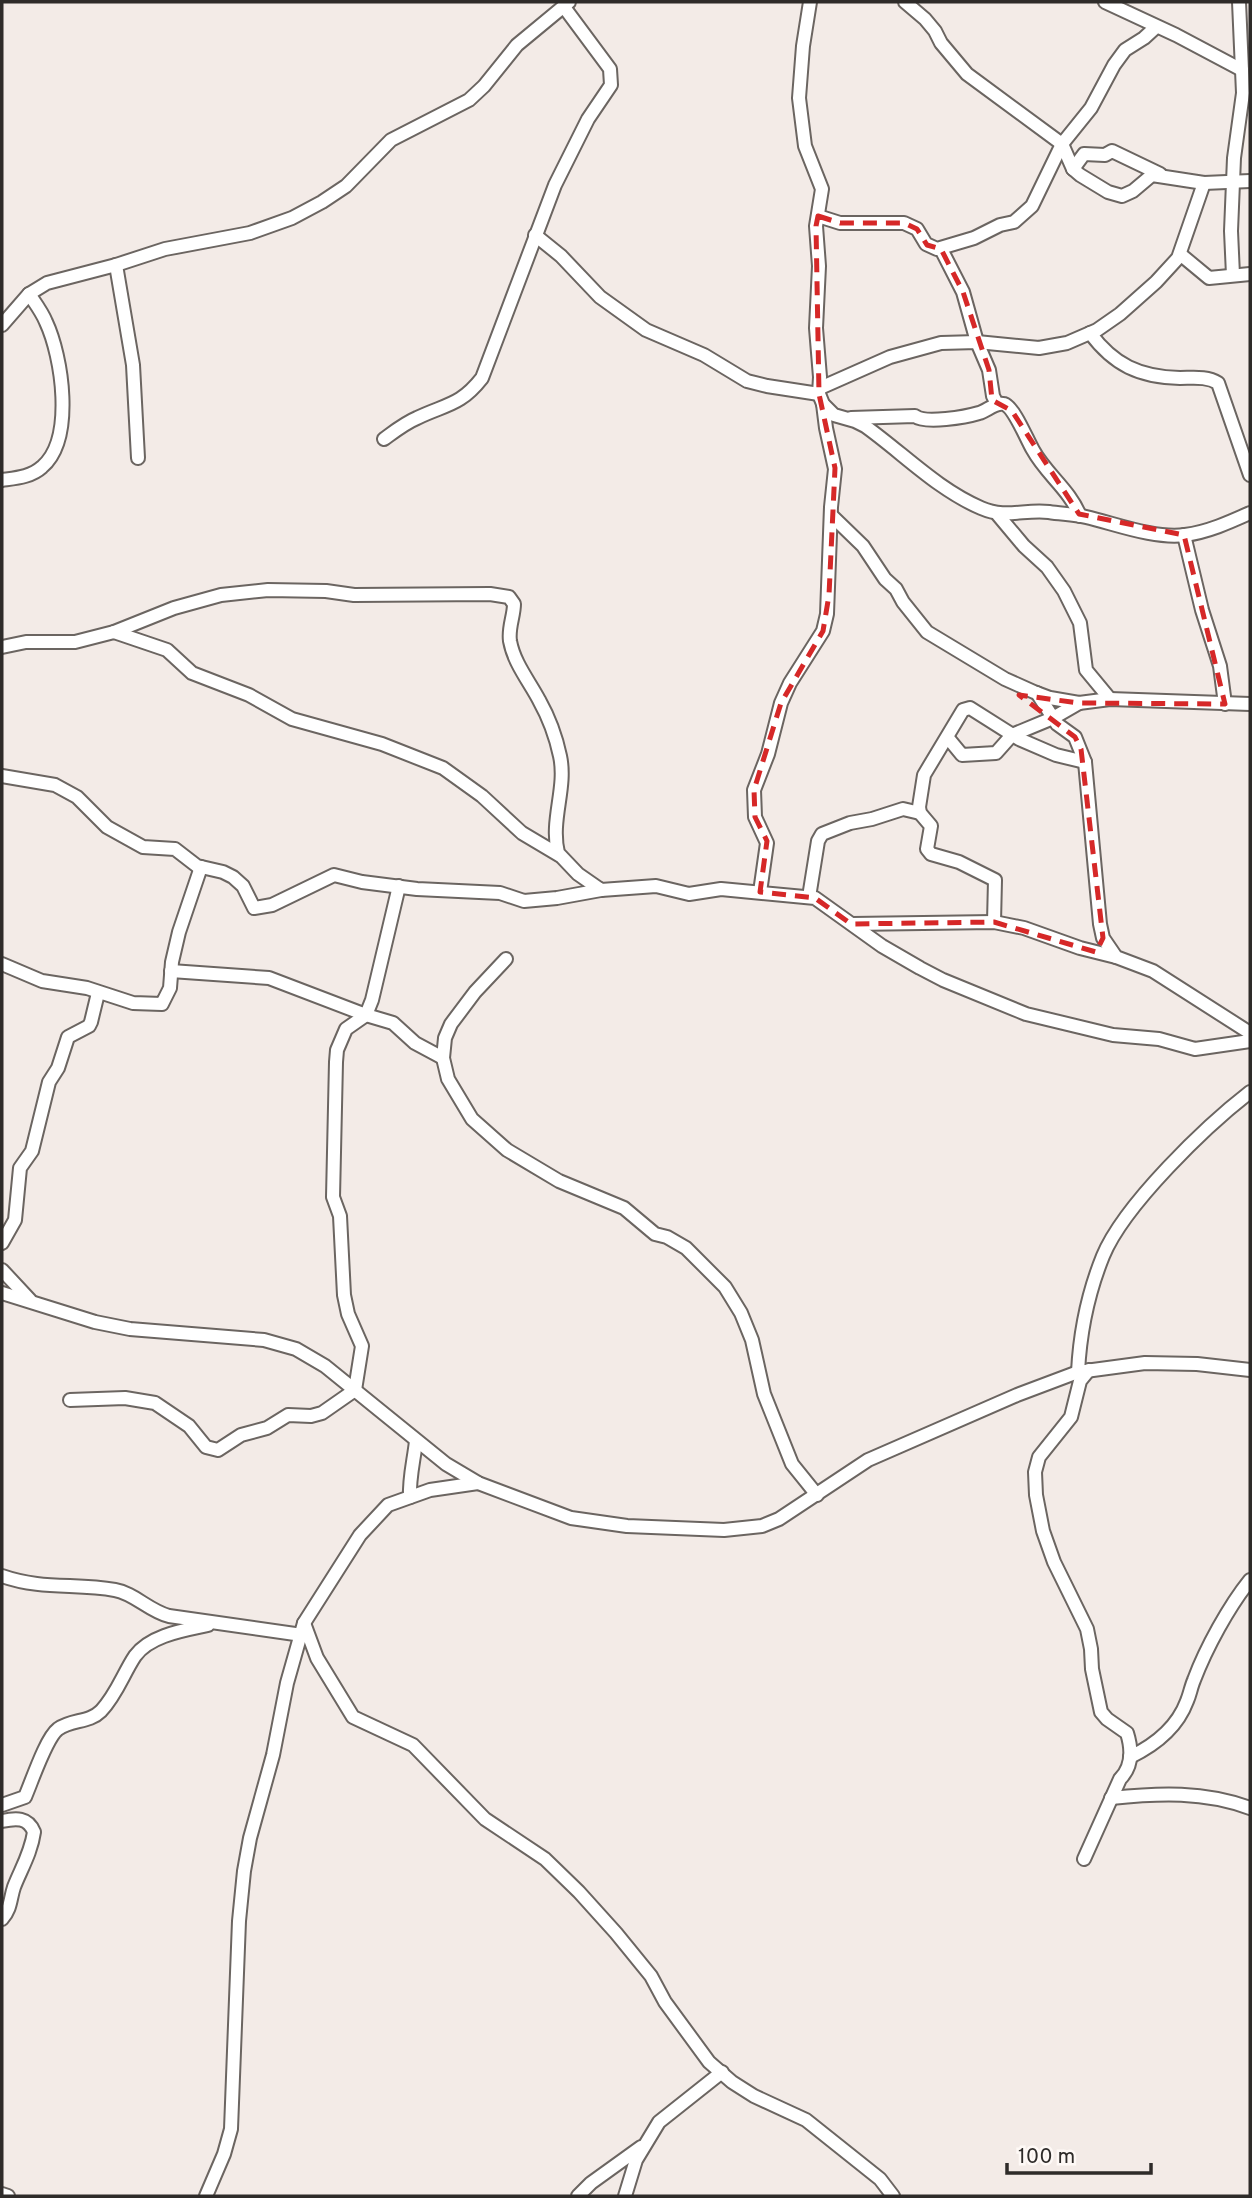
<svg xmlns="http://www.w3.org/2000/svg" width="1252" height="2198" viewBox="0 0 1252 2198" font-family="Overpass,sans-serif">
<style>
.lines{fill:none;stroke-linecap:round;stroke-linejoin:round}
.street-casing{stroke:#6b6561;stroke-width:16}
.street{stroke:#fff;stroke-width:12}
.marked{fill:none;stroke:#d62828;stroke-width:5;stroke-dasharray:14 9;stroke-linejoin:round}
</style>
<rect width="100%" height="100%" fill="#f3ebe7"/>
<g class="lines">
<defs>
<g id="street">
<path d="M 810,2 L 803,46 L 799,98 L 805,146 L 822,189 L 816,226 L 819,266 L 816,328 L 820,377 L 819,394 L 823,404 L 834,415 L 855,421 L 865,426 C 904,454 937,489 981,508 C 1006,519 1024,509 1049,512 C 1061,514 1074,514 1086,517 C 1116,524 1154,539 1185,535 C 1208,532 1230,522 1250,513"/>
<path d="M 905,2 L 925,19 L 935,31 L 941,43 L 967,74 L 1062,144 L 1073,169 L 1080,175 L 1108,192 L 1122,196 L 1133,191 L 1152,175 L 1204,183 L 1250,181"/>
<path d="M 1105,2 L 1176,35 L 1242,70"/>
<path d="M 1073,169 L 1084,154 L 1105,155 L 1112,151 L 1160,174"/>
<path d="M 818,216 L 840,223 L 904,223 L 917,229 L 926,244 L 937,249 L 974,238 L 1000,225 L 1014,222 L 1032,206 L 1062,144 L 1091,108 L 1114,65 L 1125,50 L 1144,38 L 1156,27"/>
<path d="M 535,235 L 561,256 L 600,297 L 646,330 L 704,355 L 747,381 L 767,386 L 819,394"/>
<path d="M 941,249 L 963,292 L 977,342 L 989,370 L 993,396 L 997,404"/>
<path d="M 1180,254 L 1209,278 L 1250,274"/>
<path d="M 116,265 L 133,365 L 138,458"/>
<path d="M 1233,275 L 1231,231 L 1234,158 L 1243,93 L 1239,2"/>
<path d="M 2,325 L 29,294 L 47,283 L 116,265 L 165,249 L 250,233 L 292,218 L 322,202 L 346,186 L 391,140 L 469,100 L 484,86 L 517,45 L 569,2"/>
<path d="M 1090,333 C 1114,365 1139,377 1180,378 C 1193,378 1207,376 1218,383 L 1250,475"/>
<path d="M 820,388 L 890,357 L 941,343 L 977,342 L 1039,348 L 1067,343 L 1097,330 L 1120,314 L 1156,282 L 1178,258 L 1204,183"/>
<path d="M 851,418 L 915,416 C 925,424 966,417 979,413 C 987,411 995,402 1004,404 C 1014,407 1027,440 1033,450 C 1046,474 1070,490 1080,516"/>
<path d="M 384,439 C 395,431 405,423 417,418 C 446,404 460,406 482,378 L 555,185 L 588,119 L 611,85 L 610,69 L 564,7"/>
<path d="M 2,480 C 16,478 31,477 42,467 C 75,439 62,356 46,322 C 42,312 35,303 29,294"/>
<path d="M 831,515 L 863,546 L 885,579 L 896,589 L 903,602 L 927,632 L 1005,679 L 1034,692 L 1050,698 L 1079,703 L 1110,699 L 1250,704"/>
<path d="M 998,515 L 1024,546 L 1047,567 L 1064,591 L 1080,623 L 1086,670 L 1110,699"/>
<path d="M 1184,535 L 1202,610 L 1220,666 L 1225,704"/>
<path d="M 114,632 L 167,650 L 192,673 L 249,695 L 292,719 L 382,744 L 443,768 L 482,796 L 522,833 L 559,855"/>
<path d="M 2,647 L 26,642 L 75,642 L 114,632 L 174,608 L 221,595 L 268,590 L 326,591 L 354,595 L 490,594 L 509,597 L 514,604 C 514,616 508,628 510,641 C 514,663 529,681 539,700 C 548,716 556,737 560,756 C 567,788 550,820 558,853 L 578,874 L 601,890 L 656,886 L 689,894 L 721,889 L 815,898 L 882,946 L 920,968 L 943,980 L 1026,1014 L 1113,1035 L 1159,1039 L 1195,1049 L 1250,1041"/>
<path d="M 1037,693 L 1057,724 L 1075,737 L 1085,762 L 1100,924 L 1103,938 L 1116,957 L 1153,971 L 1250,1033"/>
<path d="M 948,738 L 962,755 L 996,753 L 1012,735 L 1053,718 L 1079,703"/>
<path d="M 2,776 L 55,785 L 77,797 L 107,827 L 143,847 L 175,849 L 197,866 L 223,872 L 233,877 L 243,886 L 254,908 L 272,905 L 334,875 L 362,882 L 417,889 L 500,893 L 524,901 L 557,898 L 601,890"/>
<path d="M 760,892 L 767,843 L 755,817 L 754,790 L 768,754 L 781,703 L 790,683 L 823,631 L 827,614 L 831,507 L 835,469 L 826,428 L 823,404"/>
<path d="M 809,897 L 818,841 L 822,834 L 850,823 L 872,819 L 903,809 L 920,813"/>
<path d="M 994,922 L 995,880 L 959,862 L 931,854 L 927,849 L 931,826 L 920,813 L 919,807 L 924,775 L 963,710 L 970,708 L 1019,739 L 1056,755 L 1085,762"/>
<path d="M 852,924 L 994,922 L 1024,928 L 1080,948 L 1116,957"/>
<path d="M 506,959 L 475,992 L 451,1024 L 445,1038 L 443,1058 L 448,1079 L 472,1119 L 507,1150 L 559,1181 L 624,1208 L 655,1234 L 667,1237 L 686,1248 L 725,1287 L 741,1313 L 752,1340 L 764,1394 L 792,1464 L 817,1495"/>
<path d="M 2,964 L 42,981 L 87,988 L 133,1003 L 162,1004 L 170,988 L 172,962 L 179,932 L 201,867"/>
<path d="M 171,971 L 269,978 L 366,1015 L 393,1023 L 415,1043 L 443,1058"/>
<path d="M 2,1243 L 15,1220 L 20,1168 L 32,1151 L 49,1082 L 58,1068 L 68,1037 L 89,1026 L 91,1022 L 98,993"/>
<path d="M 2,1270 L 30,1300"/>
<path d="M 2,1293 L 95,1322 L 130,1329 L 264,1340 L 296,1349 L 325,1366 L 446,1464 L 478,1483 L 571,1518 L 627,1526 L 724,1530 L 762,1526 L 779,1519 L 868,1460 L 1017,1395 L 1078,1372 L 1145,1363 L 1197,1364 L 1250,1370"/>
<path d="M 1078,1372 C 1080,1332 1088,1293 1103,1256 C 1124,1205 1206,1126 1250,1092"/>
<path d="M 70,1400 L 125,1398 L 155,1403 L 189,1426 L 206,1447 L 218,1450 L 241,1435 L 267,1428 L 288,1415 L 311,1416 L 322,1413 L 355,1390 L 362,1346 L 348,1314 L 344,1295 L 340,1216 L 333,1197 L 336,1062 L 337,1050 L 346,1029 L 366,1015 L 372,1000 L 399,886"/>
<path d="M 410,1497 C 409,1478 414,1460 416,1441"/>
<path d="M 2,1576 C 42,1590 75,1583 115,1590 C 134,1593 149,1611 169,1616 L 302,1635"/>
<path d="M 304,1623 L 317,1658 L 353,1717 L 413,1745 L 485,1819 L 545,1859 L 579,1892 L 616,1933 L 651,1976 L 665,2002 L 709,2062 L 732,2082 L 754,2096 L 806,2120 L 880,2179 L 893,2196"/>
<path d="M 1130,1757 C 1155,1745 1177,1728 1187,1701 C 1190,1694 1191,1687 1194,1680 C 1206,1648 1229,1606 1250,1580"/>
<path d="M 1111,1798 C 1159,1793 1204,1791 1250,1808"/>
<path d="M 2,1805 L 25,1797 C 32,1781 46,1738 58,1729 C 72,1719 89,1723 101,1711 C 117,1694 123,1674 135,1656 C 150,1635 185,1630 208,1625"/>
<path d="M 2,1821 C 16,1818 28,1817 34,1832 C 31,1853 21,1869 14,1887 C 10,1899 11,1909 2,1919"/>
<path d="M 1084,1859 L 1120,1779 C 1133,1766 1132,1749 1127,1733 L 1107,1719 L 1101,1712 L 1092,1669 L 1091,1649 L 1087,1629 L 1054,1562 L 1043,1531 L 1036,1495 L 1035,1472 L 1039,1457 L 1071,1417 L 1080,1381 L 1089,1370"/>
<path d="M 2,2194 L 8,2196"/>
<path d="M 206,2196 L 224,2154 L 231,2129 L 239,1921 L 244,1871 L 250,1838 L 273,1755 L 287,1683 L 304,1623 L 360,1535 L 388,1505 L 430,1490 L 478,1483"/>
<path d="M 578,2196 L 591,2183 L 641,2147"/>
<path d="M 625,2196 L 636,2160 L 659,2122 L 722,2072"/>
</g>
</defs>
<use href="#street" class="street-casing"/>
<use href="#street" class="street"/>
</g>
<path class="marked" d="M 818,216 L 840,223 L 904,223 L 917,229 L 927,245 L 941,249 L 963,292 L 989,370 L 992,400 L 1012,411 L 1079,514 L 1184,535 L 1225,704 L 1079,703 L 1019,695 L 1075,737 L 1081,749 L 1103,938 L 1096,952 L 994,922 L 851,924 L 815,898 L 760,892 L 767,841 L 755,817 L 754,790 L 781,703 L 823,631 L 829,595 L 835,468 L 819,394 L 816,226 Z"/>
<rect width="1252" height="2198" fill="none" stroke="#2e2b29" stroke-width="7"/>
<path d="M1007 2163v10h144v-10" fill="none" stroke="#2e2b29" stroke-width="3.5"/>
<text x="1018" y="2163" font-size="21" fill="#2e2b29" stroke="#fef9f6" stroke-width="5" paint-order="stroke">100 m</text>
</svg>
